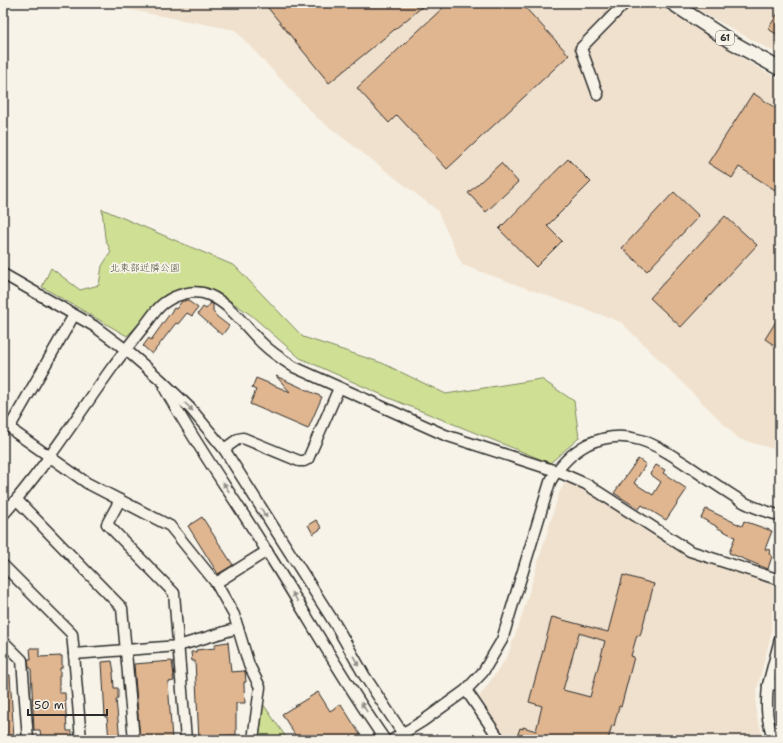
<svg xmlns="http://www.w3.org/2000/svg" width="783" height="743" viewBox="0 0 783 743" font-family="'Shantell Sans','Klee One',sans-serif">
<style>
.built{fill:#f0e1ce}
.green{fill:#cfe094;stroke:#7d8660}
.building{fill:#e0b690;stroke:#2b2b2b;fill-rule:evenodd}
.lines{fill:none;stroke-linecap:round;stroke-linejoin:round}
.minor-casing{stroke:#2b2b2b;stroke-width:13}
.major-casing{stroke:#2b2b2b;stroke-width:16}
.minor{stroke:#f7f3e8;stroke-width:10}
.major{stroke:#f7f3e8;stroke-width:13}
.oneway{fill:#918f8a}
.labels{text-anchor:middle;stroke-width:3.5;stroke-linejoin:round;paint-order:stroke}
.shield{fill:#f7f3e8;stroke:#686764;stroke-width:1}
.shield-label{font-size:9px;font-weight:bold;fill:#2b2b2b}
.park-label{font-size:10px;fill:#545845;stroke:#f7f3e8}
</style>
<rect width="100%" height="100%" fill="#f7f3e8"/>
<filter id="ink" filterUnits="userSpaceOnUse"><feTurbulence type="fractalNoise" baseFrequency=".025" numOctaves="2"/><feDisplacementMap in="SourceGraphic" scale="8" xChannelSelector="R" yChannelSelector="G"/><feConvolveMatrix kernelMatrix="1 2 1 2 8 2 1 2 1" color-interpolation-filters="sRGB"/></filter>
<g filter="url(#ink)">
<g class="built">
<path d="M 118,3 L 658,3 L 742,58 L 780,80 L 780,451 L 739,439 L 621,322 L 462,265 L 437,210 L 316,117 L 235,30 L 125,9 Z"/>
<path d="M 685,3 L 780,3 L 780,55 Z"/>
<path d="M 567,482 L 581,487 L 687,555 L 772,584 L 774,588 L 771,635 L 758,685 L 756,699 L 756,713 L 764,740 L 507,740 L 480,698 L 480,696 L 507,657 L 520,622 L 559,493 L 564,484 Z"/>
</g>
<g class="green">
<path d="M 102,209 L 235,266 L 303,337 L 382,363 L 446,394 L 541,379 L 574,401 L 579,438 L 550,463 L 389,398 L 300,358 L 251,315 L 217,292 L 188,288 L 175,291 L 162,300 L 127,336 L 42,287 L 51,268 L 80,290 L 99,285 L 102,266 L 111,252 L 105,238 Z"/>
<path d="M 263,704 L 288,740 L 259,740 Z"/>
</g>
<g class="building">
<path d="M 264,3 L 427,3 L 329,83 Z"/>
<path d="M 448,3 L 521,3 L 569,55 L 447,169 L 397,115 L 389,123 L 357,88 Z"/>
<path d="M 780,10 L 780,36 L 768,29 Z"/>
<path d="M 753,93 L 780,111 L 780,193 L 739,167 L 732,178 L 708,163 Z"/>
<path d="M 568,159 L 591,182 L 547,226 L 562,241 L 536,267 L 499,229 Z"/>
<path d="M 501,163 L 518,182 L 486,212 L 468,193 Z"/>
<path d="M 674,192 L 699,216 L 647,271 L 622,248 Z"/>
<path d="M 725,216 L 757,245 L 681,327 L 650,298 Z"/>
<path d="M 186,300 L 187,300 L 198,308 L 192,316 L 187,313 L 178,324 L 176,323 L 152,354 L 143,346 L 149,338 L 151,340 L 174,308 L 176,309 L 182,301 L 185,301 Z"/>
<path d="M 211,303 L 213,304 L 213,312 L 216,315 L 216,316 L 229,326 L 222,335 L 198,314 L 203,307 L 206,309 Z"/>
<path d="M 780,315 L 780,349 L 765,339 Z"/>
<path d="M 276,376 L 322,397 L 308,429 L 250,404 L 256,390 L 252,388 L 256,378 L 290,392 Z"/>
<path d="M 638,459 L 646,464 L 634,483 L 653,495 L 661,482 L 650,474 L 656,465 L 665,470 L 663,473 L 687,489 L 666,520 L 642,505 L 639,509 L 614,493 Z"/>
<path d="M 706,509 L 742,526 L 744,521 L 772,531 L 765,549 L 770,550 L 769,554 L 772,556 L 768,569 L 729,553 L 735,537 L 716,527 L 716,526 L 701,518 Z"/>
<path d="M 202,517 L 233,565 L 218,574 L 188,526 Z"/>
<path d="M 316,520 L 322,528 L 313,534 L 308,525 Z"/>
<path d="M 623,575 L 654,584 L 640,636 L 637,635 L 631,656 L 634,657 L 621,707 L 619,706 L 614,726 L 612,725 L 608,740 L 516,740 L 520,728 L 523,729 L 523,727 L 536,731 L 542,706 L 529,702 L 552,617 L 608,632 ZM 579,633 L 605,641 L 590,697 L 563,690 Z"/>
<path d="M 228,642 L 231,672 L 245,671 L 246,682 L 244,682 L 244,686 L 245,703 L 236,703 L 236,735 L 215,736 L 212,737 L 212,740 L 199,740 L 195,661 L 192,661 L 191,652 L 196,652 L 196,650 L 215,648 L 215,644 Z"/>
<path d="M 30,648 L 39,648 L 39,657 L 62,656 L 62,668 L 60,668 L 60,676 L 59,676 L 59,693 L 65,693 L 67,731 L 72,731 L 72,739 L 55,740 L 55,736 L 41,737 L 40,730 L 34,730 L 31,668 L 29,668 L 28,659 L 31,659 Z"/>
<path d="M 112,661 L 114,672 L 113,672 L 114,688 L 118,688 L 118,699 L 116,700 L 120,740 L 109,740 L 107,717 L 105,717 L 102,662 Z"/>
<path d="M 172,661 L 174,676 L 173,676 L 174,681 L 168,682 L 172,740 L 140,740 L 134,664 Z"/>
<path d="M 3,675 L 10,675 L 14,739 L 3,739 Z"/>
<path d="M 318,692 L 330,711 L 341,704 L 361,736 L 355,740 L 298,740 L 282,714 Z"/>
</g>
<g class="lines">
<defs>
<g id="minor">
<path d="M 598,95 L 581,48 L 625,3"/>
<path d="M 3,274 L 94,326 L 125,349 L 161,380 L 191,409 L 224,449 L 337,627 L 364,675 L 407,740"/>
<path d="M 74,315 L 12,423 L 12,429 L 16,433 L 87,483 L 170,526 L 216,583 L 234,615 L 249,665 L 260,687 L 253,740"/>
<path d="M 165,389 C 195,444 233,496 266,550 C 306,613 342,679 385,740"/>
<path d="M 224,449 L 238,439 L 243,438 L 299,461 L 304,461 L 308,459 L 339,388"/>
<path d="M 17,500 L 122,608 L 134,740"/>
<path d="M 120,500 L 107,524 L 174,593 L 186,740"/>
<path d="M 3,515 C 43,470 76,418 111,369 C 122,354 134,339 146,324 C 151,317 157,308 164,303 C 176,294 195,289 209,295 C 232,305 246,328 263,344 C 272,353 283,360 294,367 L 445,435 L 556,471 L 586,484 L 690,551 L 780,580"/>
<path d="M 3,565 L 72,634 L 74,654 L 81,740"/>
<path d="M 216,583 L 267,551"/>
<path d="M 3,641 L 22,660 L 28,740"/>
<path d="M 74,654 L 178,646 L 238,628"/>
<path d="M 768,685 L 780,639"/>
<path d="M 466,690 L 500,740"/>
<path d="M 392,740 L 423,721 L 466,690 L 483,672 L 502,640 L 550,482 C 559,466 571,453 588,444 C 627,426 655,444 687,465 C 705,477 722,489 740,500 C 752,508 767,511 780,516"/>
<path d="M 774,740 C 766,719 766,707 768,685 L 780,684"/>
</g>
<path id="major" d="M 672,3 L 730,41 L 780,69"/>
</defs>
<use href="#minor" class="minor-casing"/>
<use href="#major" class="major-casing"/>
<use href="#minor" class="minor"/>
<use href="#major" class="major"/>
</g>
<defs><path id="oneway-solid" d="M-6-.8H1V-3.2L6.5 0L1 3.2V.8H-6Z"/></defs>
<g class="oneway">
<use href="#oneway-solid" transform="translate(189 407) rotate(46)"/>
<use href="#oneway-solid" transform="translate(226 487) rotate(-123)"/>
<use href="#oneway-solid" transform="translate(264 513) rotate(58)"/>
<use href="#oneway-solid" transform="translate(295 597) rotate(-121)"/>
<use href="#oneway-solid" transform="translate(356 661) rotate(61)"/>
<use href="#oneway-solid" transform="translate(364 707) rotate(-122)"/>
</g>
</g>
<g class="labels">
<rect class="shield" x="716" y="31" width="18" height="14" rx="3"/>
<g class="shield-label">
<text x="725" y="41">61</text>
</g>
<g class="park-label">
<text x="145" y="271">北東部近隣公園</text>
</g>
</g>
<rect width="783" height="743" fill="none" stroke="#f7f3e8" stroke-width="16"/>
<rect x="8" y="8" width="767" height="727" fill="none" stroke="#2b2b2b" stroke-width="1.5" filter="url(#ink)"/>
<path d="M28 709v6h79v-6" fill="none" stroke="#2b2b2b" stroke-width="2"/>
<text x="34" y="709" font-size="12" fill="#2b2b2b" stroke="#f7f3e8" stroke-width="3" paint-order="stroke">50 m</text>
</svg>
